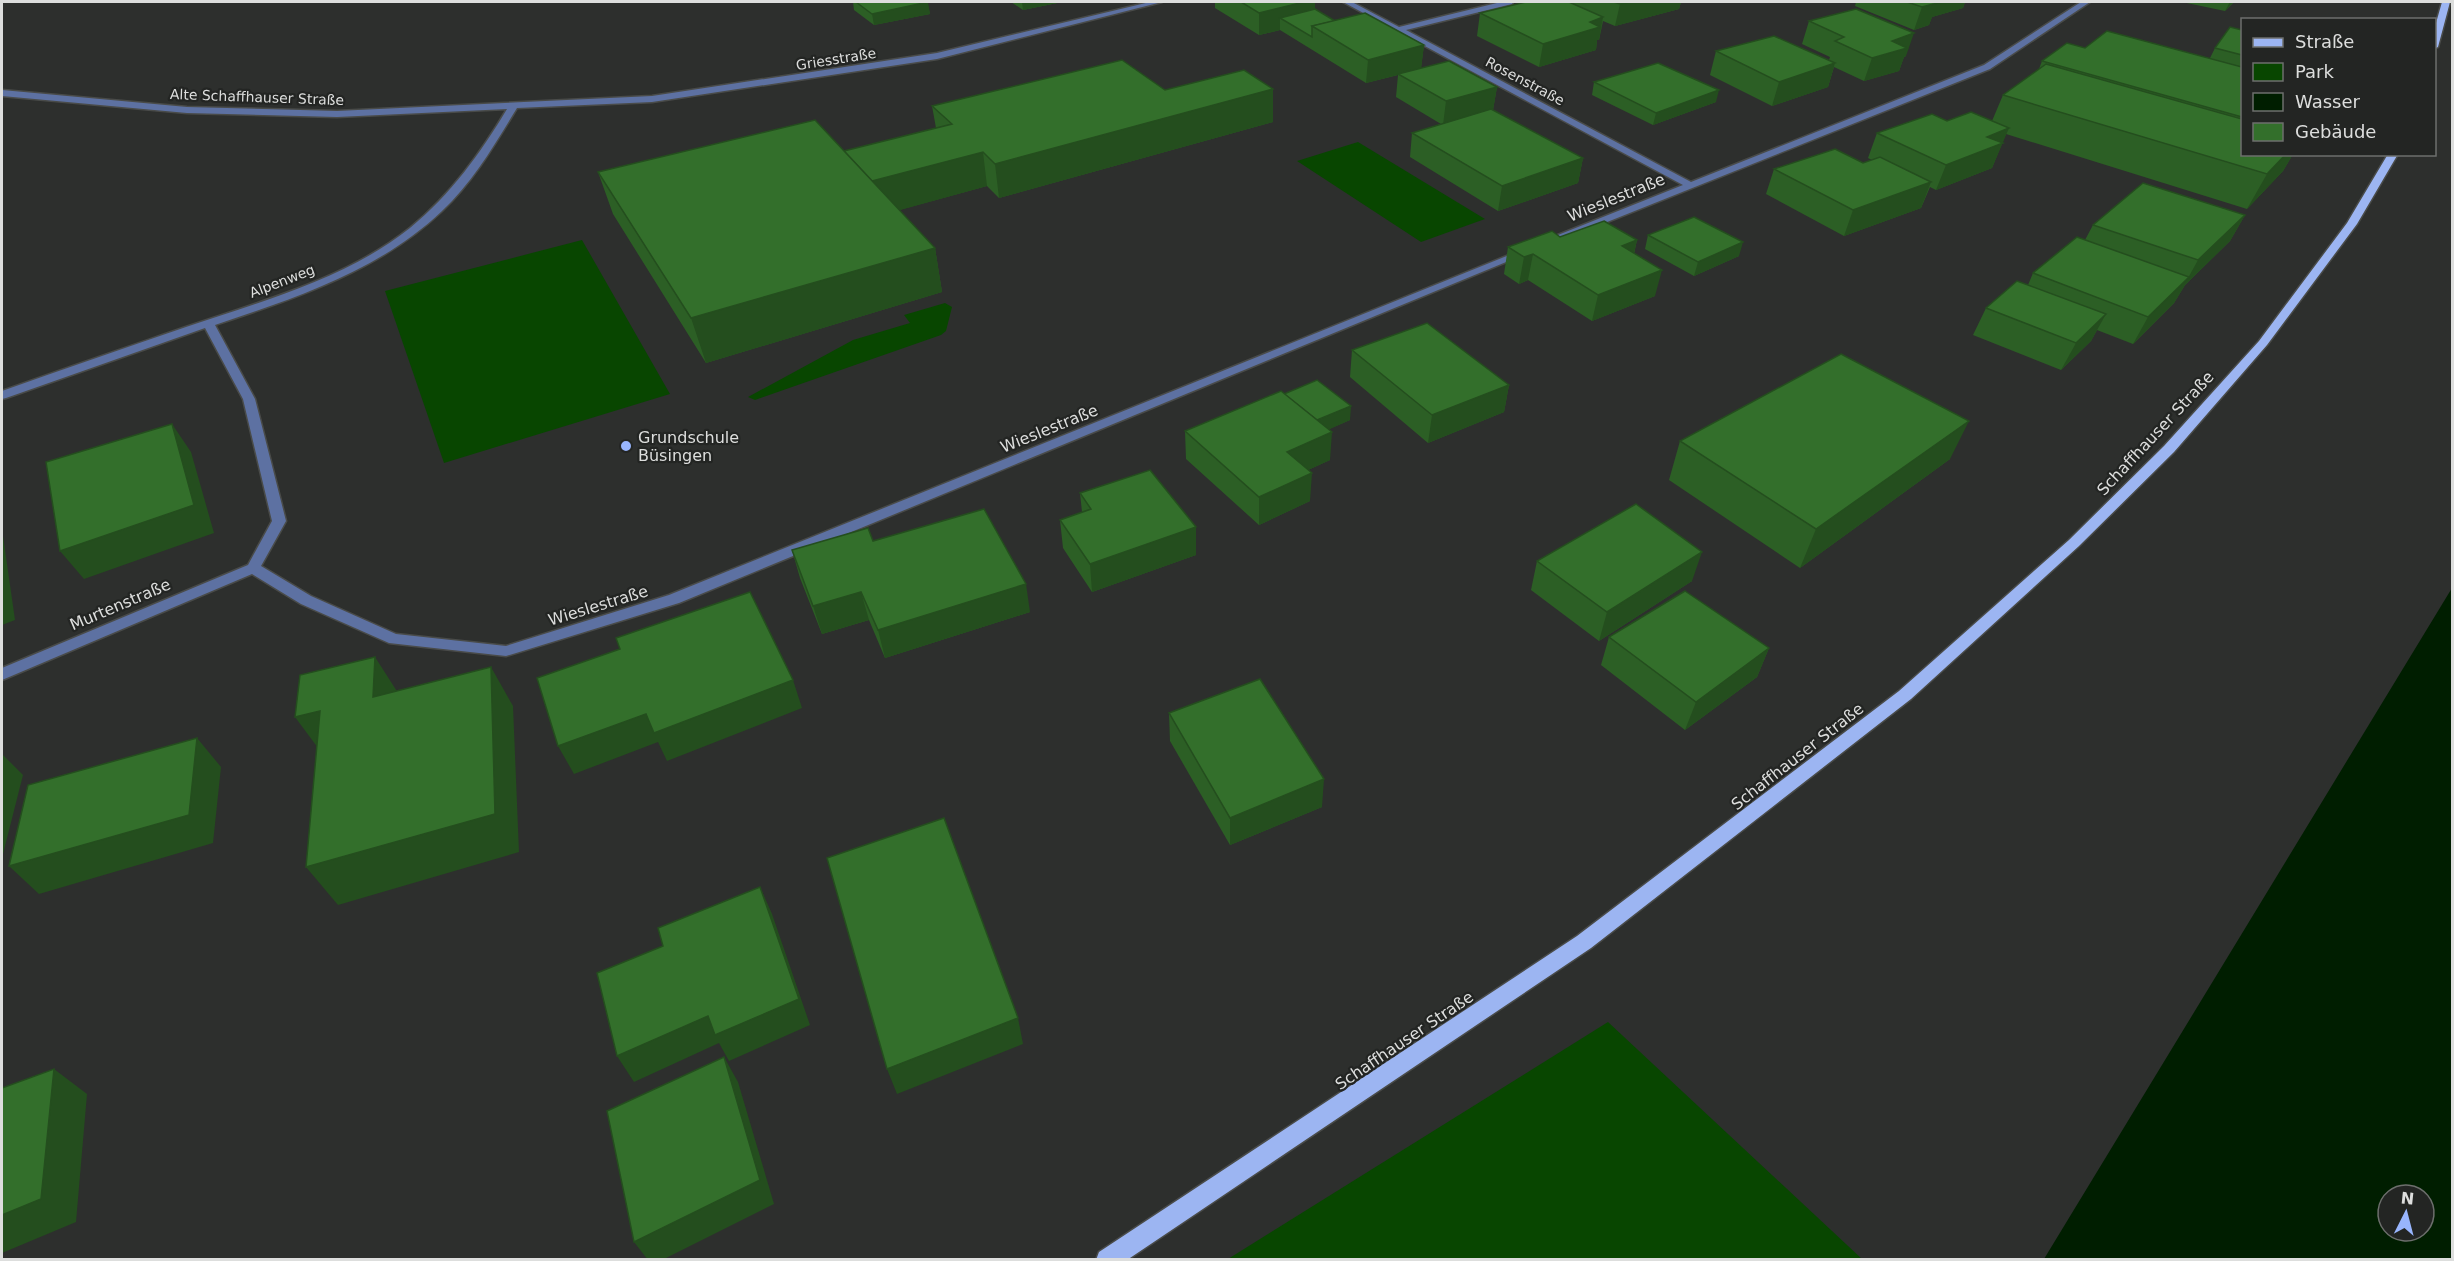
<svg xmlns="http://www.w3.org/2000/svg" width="2454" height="1261" viewBox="0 0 2454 1261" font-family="'DejaVu Sans',sans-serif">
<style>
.green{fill:#084600}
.water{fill:#001e00;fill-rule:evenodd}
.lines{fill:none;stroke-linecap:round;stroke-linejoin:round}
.minor-casing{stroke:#494b49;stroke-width:3}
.major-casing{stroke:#494b49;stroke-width:3}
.minor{fill:#5d71a2;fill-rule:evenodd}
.major{fill:#9cb5f2;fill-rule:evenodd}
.wall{fill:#2c5f25}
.shaded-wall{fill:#244e1e}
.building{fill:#336f2b;stroke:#244e1e;stroke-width:1.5}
.poi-dot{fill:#98b5fd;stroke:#232523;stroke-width:2}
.labels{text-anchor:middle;stroke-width:4.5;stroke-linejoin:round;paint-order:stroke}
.far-street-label{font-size:14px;fill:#dddedd;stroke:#232523}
.street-label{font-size:16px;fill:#dddedd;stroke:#232523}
.poi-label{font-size:16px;fill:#dddedd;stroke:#232523;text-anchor:start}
</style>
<rect width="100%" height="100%" fill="#2d2f2d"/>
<g class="green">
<path d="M 1358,142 L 1485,219 L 1421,242 L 1297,161 Z"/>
<path d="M 582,240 L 670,394 L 444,463 L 385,291 Z"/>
<path d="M 945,303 L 952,307 L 946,331 L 941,335 L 755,400 L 748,397 L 853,340 L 910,323 L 904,315 Z"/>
<path d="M 1608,1022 L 1862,1259 L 1228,1259 Z"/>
</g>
<path class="water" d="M 2452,588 L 2452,1259 L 2044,1259 ZM 2388,1195 L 2424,1195 L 2424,1231 L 2388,1231 Z"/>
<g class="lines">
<defs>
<g id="minor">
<path d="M 1150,2 L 1162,2 L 937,59 L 652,102 L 517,108 C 495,144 473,182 442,211 C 379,271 295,298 215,325 L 255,399 L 286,521 L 261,566 L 311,596 L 396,634 L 506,646 L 669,595 L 1519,251 L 1527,251 L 1528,253 L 679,603 L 506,656 L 389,643 L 301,604 L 252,574 L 2,680 L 2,668 L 248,565 L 272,521 L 243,399 L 205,328 L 6,398 L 2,399 L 2,391 C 63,369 125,348 186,327 C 262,301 346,279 410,228 C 451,194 480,154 507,109 L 337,117 L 187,113 L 2,96 L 2,90 L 187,107 L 337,111 L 652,96 L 937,53 Z"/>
<path d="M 1343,2 L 1352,2 L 1399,27 L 1501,2 L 1513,2 L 1512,4 L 1406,30 L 1691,182 L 1984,65 L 2081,2 L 2090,2 L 1990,69 L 1562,240 L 1557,237 L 1558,235 L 1683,185 Z"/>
</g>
<g id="major">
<path d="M 2442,2 L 2450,2 L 2438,47 L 2434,49 L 2434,30 Z"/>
<path d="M 2388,154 L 2398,154 L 2357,224 L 2267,345 L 2174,452 L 2079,546 L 1911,699 L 1591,948 L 1127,1260 L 1096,1260 L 1099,1252 L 1577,936 L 1899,691 L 2069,540 L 2164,446 L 2259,341 L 2347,223 Z"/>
</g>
</defs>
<use href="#minor" class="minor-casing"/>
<use href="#major" class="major-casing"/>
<use href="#minor" class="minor"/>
<use href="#major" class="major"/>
</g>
<g class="wall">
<path d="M 853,2 L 927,2 L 930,14 L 874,25 L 854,10 Z"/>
<path d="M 1011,2 L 1062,2 L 1023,10 Z"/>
<path d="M 1215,2 L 1315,2 L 1315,9 L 1335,21 L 1424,45 L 1421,68 L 1497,87 L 1493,110 L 1583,158 L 1578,183 L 1498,211 L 1410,157 L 1412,133 L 1441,124 L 1396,97 L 1398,75 L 1366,83 L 1280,30 L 1259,35 L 1215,8 Z"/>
<path d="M 1526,2 L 1681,2 L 1679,9 L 1615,26 L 1603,21 L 1599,40 L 1597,40 L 1596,50 L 1539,67 L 1477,36 L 1480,13 Z"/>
<path d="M 1856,2 L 1965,2 L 1963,8 L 1932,17 L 1929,25 L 1914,30 L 1855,6 Z"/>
<path d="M 2182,2 L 2234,2 L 2225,11 Z"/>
<path d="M 1809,21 L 1906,56 L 1904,57 L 1899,71 L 1864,81 L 1834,67 L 1828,87 L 1772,106 L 1710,75 L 1716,51 L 1829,60 L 1830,57 L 1802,44 Z"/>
<path d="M 2242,30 L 2242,154 L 2293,154 L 2283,171 L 2247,209 L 2006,134 L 1992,168 L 1936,190 L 1930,187 L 1921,208 L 1844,236 L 1766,194 L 1774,169 L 1863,163 L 1872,160 L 1868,158 L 1877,133 L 1947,121 L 1992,121 L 2003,95 L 2039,69 L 2042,61 L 2085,48 L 2210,58 L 2215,48 Z"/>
<path d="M 1594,82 L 1716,102 L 1653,125 L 1592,95 Z"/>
<path d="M 1165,90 L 1273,122 L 999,198 L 987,186 L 899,210 L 935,248 L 942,292 L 706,363 L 613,214 L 598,172 L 844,151 L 936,128 L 932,106 Z"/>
<path d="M 2245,215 L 2230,241 L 2185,285 L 2174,303 L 2133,344 L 2097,330 L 2091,341 L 2061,370 L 1973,335 L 1986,308 L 2028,285 L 2033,273 L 2085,240 L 2093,225 Z"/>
<path d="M 1648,235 L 1739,256 L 1694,276 L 1645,249 Z"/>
<path d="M 1560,237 L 1637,240 L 1634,254 L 1655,296 L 1592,321 L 1528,280 L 1519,284 L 1504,274 L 1508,247 Z"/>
<path d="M 1352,350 L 1509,385 L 1504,412 L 1428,443 L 1350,377 Z"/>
<path d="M 1284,394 L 1350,420 L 1329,429 L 1330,460 L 1308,470 L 1310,501 L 1259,525 L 1186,459 L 1185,431 Z"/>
<path d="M 1680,441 L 1950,459 L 1800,568 L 1669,480 Z"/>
<path d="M 1080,493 L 1196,527 L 1196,555 L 1092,592 L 1063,548 L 1060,520 L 1082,512 Z"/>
<path d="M 873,541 L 1030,612 L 885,658 L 869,620 L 822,634 L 800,578 L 792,550 Z"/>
<path d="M 1537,561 L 1692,581 L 1599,641 L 1531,590 Z"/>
<path d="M 1609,637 L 1769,648 L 1757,677 L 1685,730 L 1601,665 Z"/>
<path d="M 1169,713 L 1322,807 L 1230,845 L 1170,741 Z"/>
</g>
<g class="shaded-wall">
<path d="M 928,2 L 930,14 L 874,25 L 872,14 Z"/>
<path d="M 1022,2 L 1062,2 L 1023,10 Z"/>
<path d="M 1304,2 L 1315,2 L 1315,21 L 1280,18 L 1280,30 L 1259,35 L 1259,13 Z"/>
<path d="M 1629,2 L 1681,2 L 1679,9 L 1615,26 L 1620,4 Z"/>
<path d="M 1925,2 L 1965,2 L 1963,8 L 1932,17 L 1929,25 L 1914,30 L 1922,7 Z"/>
<path d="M 2230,2 L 2234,2 L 2225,11 Z"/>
<path d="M 1603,17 L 1599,40 L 1597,40 L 1596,50 L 1539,67 L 1543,44 L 1590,22 Z"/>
<path d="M 1914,33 L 1906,56 L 1904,57 L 1899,71 L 1864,81 L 1872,58 L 1892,41 Z"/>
<path d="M 1424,45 L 1421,69 L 1366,83 L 1368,60 Z"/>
<path d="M 1835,63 L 1828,87 L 1772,106 L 1779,82 Z"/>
<path d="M 1497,87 L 1493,110 L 1443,125 L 1446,101 Z"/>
<path d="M 1273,89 L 1273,122 L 999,198 L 995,164 Z"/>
<path d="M 1719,90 L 1716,102 L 1653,125 L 1656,113 Z"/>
<path d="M 2009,128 L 1992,168 L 1936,190 L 1946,165 L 1987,137 Z"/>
<path d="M 983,152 L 987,186 L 875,217 L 868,182 Z"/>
<path d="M 2286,154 L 2293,154 L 2283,171 L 2247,209 L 2267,174 Z"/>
<path d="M 1583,158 L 1578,183 L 1498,211 L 1502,186 Z"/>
<path d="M 1931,182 L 1921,208 L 1844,236 L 1853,210 Z"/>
<path d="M 2245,215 L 2230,241 L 2185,285 L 2174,303 L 2133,344 L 2148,317 L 2188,278 L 2198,260 Z"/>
<path d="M 1637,240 L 1631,266 L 1622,246 Z"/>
<path d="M 1743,242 L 1739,256 L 1694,276 L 1698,262 Z"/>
<path d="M 935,248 L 942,292 L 706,363 L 691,318 Z"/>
<path d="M 1533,254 L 1528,280 L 1519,284 L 1524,257 Z"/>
<path d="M 1662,270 L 1655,296 L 1592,321 L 1598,295 Z"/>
<path d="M 2106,314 L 2091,341 L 2061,370 L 2076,343 Z"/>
<path d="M 1509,385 L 1504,412 L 1428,443 L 1432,415 Z"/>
<path d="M 1351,406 L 1350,420 L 1305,440 L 1306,425 Z"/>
<path d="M 1969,421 L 1950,459 L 1800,568 L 1816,529 Z"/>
<path d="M 172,424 L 191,452 L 214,533 L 84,579 L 60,551 Z"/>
<path d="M 1332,432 L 1330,460 L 1286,480 L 1287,452 Z"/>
<path d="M 1312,473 L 1310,501 L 1259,525 L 1259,497 Z"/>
<path d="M 1196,527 L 1196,555 L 1092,592 L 1090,564 Z"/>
<path d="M 2,529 L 15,620 L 2,625 Z"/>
<path d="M 1702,552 L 1692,581 L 1599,641 L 1607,612 Z"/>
<path d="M 1026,584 L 1030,612 L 885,658 L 878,630 Z"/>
<path d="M 861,592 L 869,620 L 822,634 L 813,606 Z"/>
<path d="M 1769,648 L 1757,677 L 1685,730 L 1696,702 Z"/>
<path d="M 375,657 L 400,696 L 373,697 Z"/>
<path d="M 491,667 L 513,706 L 519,852 L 338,905 L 306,867 Z"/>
<path d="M 793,680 L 802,708 L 667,761 L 658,742 L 574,774 L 558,746 L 646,714 Z"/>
<path d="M 320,711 L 324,756 L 295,717 Z"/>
<path d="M 197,738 L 221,767 L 213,843 L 39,894 L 9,866 Z"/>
<path d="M 2,754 L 23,775 L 3,854 L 2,855 Z"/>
<path d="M 1324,779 L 1322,807 L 1230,845 L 1230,818 Z"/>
<path d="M 760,887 L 772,914 L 810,1025 L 729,1061 L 719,1043 L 634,1082 L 617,1056 Z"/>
<path d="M 1018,1018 L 1023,1044 L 897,1094 L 887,1069 Z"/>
<path d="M 724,1057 L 738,1082 L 774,1204 L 662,1260 L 648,1260 L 634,1242 Z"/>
<path d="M 54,1069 L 87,1094 L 76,1222 L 2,1253 L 2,1215 Z"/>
</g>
<g class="building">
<path d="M 856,2 L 928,2 L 872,14 Z"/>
<path d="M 1241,2 L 1304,2 L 1259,13 Z"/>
<path d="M 1526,2 L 1569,2 L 1603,17 L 1590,22 L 1600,27 L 1543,44 L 1480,13 Z"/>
<path d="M 1614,2 L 1629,2 L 1620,4 Z"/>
<path d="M 1907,2 L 1933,2 L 1937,3 L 1922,7 Z"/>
<path d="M 1315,9 L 1335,21 L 1312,26 L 1312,37 L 1280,18 Z"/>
<path d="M 1856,9 L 1914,33 L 1892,41 L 1907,48 L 1872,58 L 1835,41 L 1844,37 L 1809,21 Z"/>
<path d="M 1365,13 L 1424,45 L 1368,60 L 1312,26 Z"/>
<path d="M 2230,27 L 2242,30 L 2242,55 L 2215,48 Z"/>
<path d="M 2107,31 L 2242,67 L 2242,117 L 2042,61 L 2067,43 L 2085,48 Z"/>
<path d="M 1774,36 L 1835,63 L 1779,82 L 1716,51 Z"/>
<path d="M 1122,60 L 1165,90 L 1244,70 L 1273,89 L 995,164 L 983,152 L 872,181 L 844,151 L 952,124 L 932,106 Z"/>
<path d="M 1449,61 L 1497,87 L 1446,101 L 1398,74 Z"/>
<path d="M 1658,63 L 1719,90 L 1656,113 L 1594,82 Z"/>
<path d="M 2046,64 L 2242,119 L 2242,154 L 2286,154 L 2267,174 L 2003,95 Z"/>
<path d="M 1491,109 L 1583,158 L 1502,186 L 1412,133 Z"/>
<path d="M 1971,112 L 2009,128 L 1987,137 L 2003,143 L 1946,165 L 1877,133 L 1932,114 L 1947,121 Z"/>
<path d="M 815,120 L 935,248 L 691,318 L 598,172 Z"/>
<path d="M 1835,149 L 1863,163 L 1880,157 L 1931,182 L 1853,210 L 1774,169 Z"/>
<path d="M 2143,183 L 2245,215 L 2198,260 L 2093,225 Z"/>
<path d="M 1694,217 L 1743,242 L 1698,262 L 1648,235 Z"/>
<path d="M 1604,221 L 1637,240 L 1622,246 L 1662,270 L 1598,295 L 1533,254 L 1524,257 L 1508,247 L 1552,231 L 1560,237 Z"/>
<path d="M 2077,237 L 2189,277 L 2148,317 L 2033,273 Z"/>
<path d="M 2017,281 L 2106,314 L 2076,343 L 1986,308 Z"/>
<path d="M 1427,323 L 1509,385 L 1432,415 L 1352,350 Z"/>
<path d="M 1841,354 L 1969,421 L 1816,529 L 1680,441 Z"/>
<path d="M 1317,380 L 1351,406 L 1317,420 L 1284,394 Z"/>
<path d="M 1281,391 L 1332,432 L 1287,452 L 1312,473 L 1259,497 L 1185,431 Z"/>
<path d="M 172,424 L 194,505 L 60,551 L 46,462 Z"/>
<path d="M 1150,470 L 1196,527 L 1090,564 L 1060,520 L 1091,509 L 1080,493 Z"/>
<path d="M 1636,504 L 1702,552 L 1607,612 L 1537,561 Z"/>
<path d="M 984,509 L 1026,584 L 878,630 L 861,592 L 813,606 L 792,550 L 868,528 L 873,541 Z"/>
<path d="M 1685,591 L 1769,648 L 1696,702 L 1609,637 Z"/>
<path d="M 750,592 L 793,680 L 654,733 L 646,714 L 558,746 L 537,678 L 620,649 L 616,638 Z"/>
<path d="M 375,657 L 373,697 L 491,667 L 495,814 L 306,867 L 320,711 L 295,717 L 300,675 Z"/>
<path d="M 1260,679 L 1324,779 L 1230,818 L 1169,713 Z"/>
<path d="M 197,738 L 189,815 L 9,866 L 28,785 Z"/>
<path d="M 944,818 L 1018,1018 L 887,1069 L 827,858 Z"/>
<path d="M 760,887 L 799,999 L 715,1035 L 708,1016 L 617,1056 L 597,973 L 663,946 L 658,928 Z"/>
<path d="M 724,1057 L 760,1180 L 634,1242 L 607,1111 Z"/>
<path d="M 54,1069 L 41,1199 L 2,1215 L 2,1088 Z"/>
</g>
<circle class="poi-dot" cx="626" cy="446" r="6"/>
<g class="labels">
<g class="far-street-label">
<text transform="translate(836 59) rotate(-9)" y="5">Griesstraße</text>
<text transform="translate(1525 81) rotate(28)" y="5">Rosenstraße</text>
<text transform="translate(257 97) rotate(2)" y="5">Alte Schaffhauser Straße</text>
<text transform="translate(282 281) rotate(-21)" y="5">Alpenweg</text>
</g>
<g class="street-label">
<text transform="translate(1616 197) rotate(-22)" y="6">Wieslestraße</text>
<text transform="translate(1049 428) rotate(-22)" y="6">Wieslestraße</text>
<text transform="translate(2155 433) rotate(-47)" y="6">Schaffhauser Straße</text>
<text transform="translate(120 604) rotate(-23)" y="6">Murtenstraße</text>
<text transform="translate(598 605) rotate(-17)" y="6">Wieslestraße</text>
<text transform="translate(1797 756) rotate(-38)" y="6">Schaffhauser Straße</text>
<text transform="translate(1404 1040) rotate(-34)" y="6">Schaffhauser Straße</text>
</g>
<g class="poi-label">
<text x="638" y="443">Grundschule<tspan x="638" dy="18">Büsingen</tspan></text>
</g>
</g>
<rect width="2454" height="1261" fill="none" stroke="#dddedd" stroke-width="6"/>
<rect x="2241" y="18" width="195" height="138" fill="#232523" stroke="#6d6f6d" stroke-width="1.5"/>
<rect x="2253" y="38" width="30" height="9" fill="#9cb5f2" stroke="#6d6f6d" stroke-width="1.5"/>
<text x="2295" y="48" font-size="18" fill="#dddedd">Straße</text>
<rect x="2253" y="63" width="30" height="18" fill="#084600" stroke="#6d6f6d" stroke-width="1.5"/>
<text x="2295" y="78" font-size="18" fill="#dddedd">Park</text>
<rect x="2253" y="93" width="30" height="18" fill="#001e00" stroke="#6d6f6d" stroke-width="1.5"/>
<text x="2295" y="108" font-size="18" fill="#dddedd">Wasser</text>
<rect x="2253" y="123" width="30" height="18" fill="#336f2b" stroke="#6d6f6d" stroke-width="1.5"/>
<text x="2295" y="138" font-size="18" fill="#dddedd">Gebäude</text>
<g transform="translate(2406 1213) rotate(6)"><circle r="28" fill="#232523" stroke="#6d6f6d" stroke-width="1.5"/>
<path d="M0-4.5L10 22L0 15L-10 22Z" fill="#98b5fd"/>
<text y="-9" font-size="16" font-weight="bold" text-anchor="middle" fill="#dddedd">N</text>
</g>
</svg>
